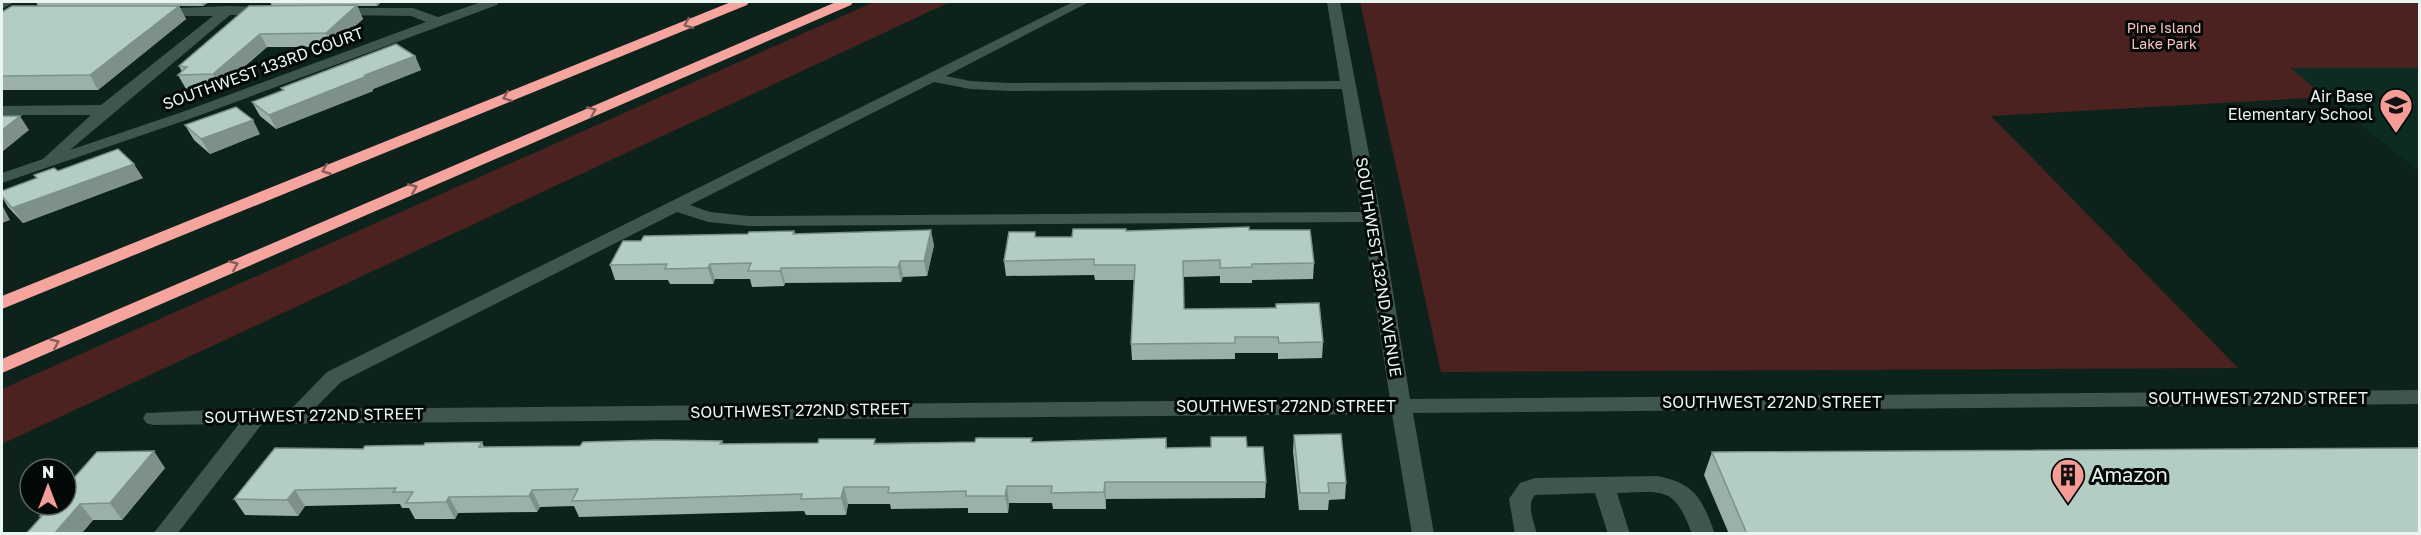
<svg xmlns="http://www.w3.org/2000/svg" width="2421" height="535" viewBox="0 0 2421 535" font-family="'Golos Text',sans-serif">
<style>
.built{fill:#0c2c23}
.green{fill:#4c2220}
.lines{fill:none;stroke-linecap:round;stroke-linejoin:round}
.minor{fill:#3e564d;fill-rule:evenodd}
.highway{fill:#f6a49e;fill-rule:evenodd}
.wall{fill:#9ab0a9}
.shaded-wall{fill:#7d9089}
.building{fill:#b3cdc4;stroke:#7d9089;stroke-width:1.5}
.oneway{stroke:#895e5a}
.labels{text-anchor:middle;stroke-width:6;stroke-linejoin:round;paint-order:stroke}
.far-park-label{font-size:14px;fill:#fdc3bf;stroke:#030907}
.street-label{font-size:16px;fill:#e8f5f0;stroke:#030907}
.poi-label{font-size:16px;fill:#e8f5f0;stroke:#030907;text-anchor:end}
.near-poi-label{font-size:20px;fill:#e8f5f0;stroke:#030907;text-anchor:start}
</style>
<rect width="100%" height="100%" fill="#0c221b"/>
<path class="built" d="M 2289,68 L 2419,68 L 2419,171 L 2326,97 Z"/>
<g class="green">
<path d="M 874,2 L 950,2 L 2,444 L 2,389 Z"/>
<path d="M 1360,2 L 2419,2 L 2419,68 L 2290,68 L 2326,97 L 1991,116 L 2238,368 L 1441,372 Z"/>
</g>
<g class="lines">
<g class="minor">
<path d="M 2,2 L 14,2 L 2,9 Z"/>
<path d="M 481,2 L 499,2 L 497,5 L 195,117 L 2,183 L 2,173 L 43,159 L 91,115 L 2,115 L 2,106 L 101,105 L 213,16 L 159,16 L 152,12 L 154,9 L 228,6 L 267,7 L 274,11 L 267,15 L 230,15 L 70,150 L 185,111 L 426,22 L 411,16 L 336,15 L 329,11 L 331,8 L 413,8 L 438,17 Z"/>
<path d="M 1073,2 L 1089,2 L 946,76 L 970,81 L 1009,83 L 1340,81 L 1327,2 L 1340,2 L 1381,217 L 1410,399 L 2420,390 L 2420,404 L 1413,413 L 1434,534 L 1412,534 L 1392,414 L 262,424 L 177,534 L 153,534 L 239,424 L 153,425 L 146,423 L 143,418 L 146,413 L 258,408 L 291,409 L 327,372 ZM 934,82 L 970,89 L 1009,91 L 1342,89 L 1361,212 L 749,216 L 710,212 L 690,205 ZM 677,212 L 708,222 L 749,226 L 1363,222 L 1390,399 L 314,409 L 341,382 Z"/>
<path d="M 1658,476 C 1696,484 1702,499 1715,534 L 1692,534 C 1674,485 1663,492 1617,493 L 1630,534 L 1608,534 L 1595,493 L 1535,495 C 1526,504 1534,522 1537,534 L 1515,534 L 1509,499 L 1520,483 L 1535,478 Z"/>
</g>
<g class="highway">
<path d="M 731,2 L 749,2 L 747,5 L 2,309 L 2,296 Z"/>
<path d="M 836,2 L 853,2 L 851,5 L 2,373 L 2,359 Z"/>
</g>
</g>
<g class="wall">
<path d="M 36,2 L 209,2 L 203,6 L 179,6 L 186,19 L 98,90 L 2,90 L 2,12 L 38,6 Z"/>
<path d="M 270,2 L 381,2 L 377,6 L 357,6 L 363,19 L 332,47 L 267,47 L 220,88 L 186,89 L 178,75 L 182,72 L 179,66 L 272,6 Z"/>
<path d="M 415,56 L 421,70 L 373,89 L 373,91 L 276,129 L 260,116 L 252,102 L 283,90 L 281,88 Z"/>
<path d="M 185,125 L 260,134 L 210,154 L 194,140 Z"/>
<path d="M 58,171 L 143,178 L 23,223 L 8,207 L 2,197 L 2,191 Z"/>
<path d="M 1249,230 L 1314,263 L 1313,279 L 1252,280 L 1252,283 L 1220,283 L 1220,276 L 1184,277 L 1184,309 L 1323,342 L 1322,358 L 1278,359 L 1278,353 L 1235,353 L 1235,359 L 1132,360 L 1131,344 L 1134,280 L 1095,280 L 1094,275 L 1006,276 L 1004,261 L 1036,237 L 1072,237 L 1126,231 Z"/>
<path d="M 794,231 L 795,234 L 934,245 L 927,276 L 903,277 L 901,282 L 785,283 L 784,286 L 752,287 L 750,279 L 715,279 L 713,284 L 670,284 L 668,280 L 615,280 L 610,265 L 641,241 Z"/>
<path d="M 1294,435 L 1346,483 L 1345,499 L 1329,500 L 1328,510 L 1299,510 L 1293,451 Z"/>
<path d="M 1032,438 L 1032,442 L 1166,438 L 1167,448 L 1247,447 L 1266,482 L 1265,498 L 1106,499 L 1106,509 L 1053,509 L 1052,503 L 1009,503 L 1008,513 L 968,513 L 968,508 L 891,509 L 890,504 L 848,504 L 846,515 L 806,515 L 804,511 L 579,517 L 574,506 L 540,507 L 537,512 L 458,513 L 455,519 L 415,519 L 409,508 L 402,508 L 400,504 L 305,506 L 298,516 L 245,515 L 234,499 L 363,449 L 424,445 L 482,442 L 484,447 L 580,446 L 722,441 L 723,444 L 975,442 Z"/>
<path d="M 1712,452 L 2420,534 L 1729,534 L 1704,475 Z"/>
<path d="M 165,468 L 122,520 L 93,520 L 81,534 L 26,534 L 41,517 L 40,516 Z"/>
</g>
<g class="shaded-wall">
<path d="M 201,2 L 209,2 L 203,6 Z"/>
<path d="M 375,2 L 381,2 L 377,6 Z"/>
<path d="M 357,5 L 363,19 L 332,47 L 326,33 Z"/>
<path d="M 179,6 L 186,19 L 98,90 L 90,75 Z"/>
<path d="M 260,34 L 267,47 L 220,88 L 213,74 Z"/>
<path d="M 415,56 L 421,70 L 373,89 L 373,91 L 276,129 L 269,115 L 365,75 Z"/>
<path d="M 20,116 L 29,130 L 2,152 L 2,130 Z"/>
<path d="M 253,120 L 260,134 L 210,154 L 201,139 Z"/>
<path d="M 134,164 L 143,178 L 23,223 L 12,208 Z"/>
<path d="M 2,205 L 10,220 L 2,223 Z"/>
<path d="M 931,230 L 934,245 L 927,276 L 924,261 Z"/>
<path d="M 900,261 L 903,277 L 901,282 L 898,267 Z"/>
<path d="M 710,264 L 715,279 L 713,284 L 708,268 Z"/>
<path d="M 781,268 L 785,283 L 784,286 L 780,271 Z"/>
<path d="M 154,451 L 165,468 L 122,520 L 110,503 Z"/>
<path d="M 1105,482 L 1106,499 L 1106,509 L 1104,492 Z"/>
<path d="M 1007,486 L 1009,503 L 1008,513 L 1005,496 Z"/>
<path d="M 844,487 L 848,504 L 846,515 L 841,498 Z"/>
<path d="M 295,490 L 305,506 L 298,516 L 287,500 Z"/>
<path d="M 532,490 L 540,507 L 537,512 L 529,496 Z"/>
<path d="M 449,497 L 458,513 L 455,519 L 446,502 Z"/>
<path d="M 80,504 L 93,520 L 81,534 L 54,534 Z"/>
</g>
<g class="building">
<path d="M 357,5 L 326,33 L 260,34 L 213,74 L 178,75 L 187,67 L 179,66 L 249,6 Z"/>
<path d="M 12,6 L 179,6 L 90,75 L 2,76 L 2,12 Z"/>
<path d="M 396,44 L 415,56 L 365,75 L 367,76 L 269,115 L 252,102 L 284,90 L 281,88 Z"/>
<path d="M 236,107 L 253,120 L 201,139 L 185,125 Z"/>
<path d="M 2,116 L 20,116 L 2,130 Z"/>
<path d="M 118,149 L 134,164 L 12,208 L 2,196 L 2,191 L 37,178 L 34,175 L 54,168 L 58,171 Z"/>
<path d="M 1249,227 L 1249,230 L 1310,230 L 1314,263 L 1252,264 L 1252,267 L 1220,268 L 1220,260 L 1183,261 L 1184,309 L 1276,308 L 1276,304 L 1319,303 L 1323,342 L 1279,343 L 1278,337 L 1235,337 L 1235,343 L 1131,344 L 1135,265 L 1094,265 L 1094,259 L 1004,261 L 1009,232 L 1035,232 L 1035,237 L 1072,237 L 1073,229 L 1126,229 L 1126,231 Z"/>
<path d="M 931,230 L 924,261 L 900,261 L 898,267 L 781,268 L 780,271 L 748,271 L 751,263 L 710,264 L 708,268 L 665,269 L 667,264 L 610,265 L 623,241 L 641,241 L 644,236 L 748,234 L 749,232 L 794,231 L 793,234 Z"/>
<path d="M 1341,434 L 1346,483 L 1328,483 L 1329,493 L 1300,493 L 1294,435 Z"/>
<path d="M 1211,437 L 1246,437 L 1247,447 L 1263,447 L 1266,482 L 1105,482 L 1104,492 L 1051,493 L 1052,486 L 1007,486 L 1005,496 L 966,496 L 966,491 L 888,493 L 889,487 L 844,487 L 841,498 L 801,499 L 802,494 L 572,501 L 578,489 L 532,490 L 529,496 L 449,497 L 446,502 L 406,503 L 413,492 L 393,492 L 396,488 L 295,490 L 287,500 L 234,499 L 275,448 L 363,449 L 365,446 L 424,445 L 425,443 L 482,442 L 479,447 L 580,446 L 583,442 L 658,440 L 722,441 L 720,444 L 818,443 L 819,439 L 875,439 L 874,444 L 975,442 L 976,438 L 1032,438 L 1031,442 L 1166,438 L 1166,448 L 1211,447 Z"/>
<path d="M 2420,448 L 2420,534 L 1747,534 L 1712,452 Z"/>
<path d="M 154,451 L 110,503 L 80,504 L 54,534 L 26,534 L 42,516 L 40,516 L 50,505 L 66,505 L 66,487 L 97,452 Z"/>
</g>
<defs><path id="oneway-chevron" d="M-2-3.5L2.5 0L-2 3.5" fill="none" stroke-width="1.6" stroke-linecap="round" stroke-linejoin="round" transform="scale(1.5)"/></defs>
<g class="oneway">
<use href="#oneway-chevron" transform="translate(688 24) rotate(158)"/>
<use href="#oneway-chevron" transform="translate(507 97) rotate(158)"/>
<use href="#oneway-chevron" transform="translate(592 111) rotate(-23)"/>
<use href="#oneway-chevron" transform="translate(326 170) rotate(158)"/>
<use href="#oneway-chevron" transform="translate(413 188) rotate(-23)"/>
<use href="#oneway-chevron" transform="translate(234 265) rotate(-23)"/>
<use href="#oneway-chevron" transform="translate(55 343) rotate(-23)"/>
</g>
<defs>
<symbol id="school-pin" viewBox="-11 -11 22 30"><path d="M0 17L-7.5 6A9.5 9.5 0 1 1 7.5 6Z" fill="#f59c96" stroke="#030907"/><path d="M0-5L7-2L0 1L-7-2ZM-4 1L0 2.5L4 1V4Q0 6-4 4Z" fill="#111"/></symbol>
<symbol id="building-pin" viewBox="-11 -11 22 30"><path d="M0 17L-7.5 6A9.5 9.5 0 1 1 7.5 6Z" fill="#f59c96" stroke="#030907"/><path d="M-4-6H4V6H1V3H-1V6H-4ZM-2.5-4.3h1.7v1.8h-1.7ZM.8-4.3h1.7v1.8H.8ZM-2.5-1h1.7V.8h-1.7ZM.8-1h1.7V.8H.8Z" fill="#111"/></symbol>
</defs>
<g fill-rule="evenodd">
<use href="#school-pin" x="2377" y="86" width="38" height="52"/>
<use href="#building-pin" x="2049" y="456" width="38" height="52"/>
</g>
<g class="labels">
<g class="far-park-label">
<text x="2164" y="33">Pine Island<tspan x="2164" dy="16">Lake Park</tspan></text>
</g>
<g class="street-label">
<text transform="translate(263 68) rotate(-20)" y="6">SOUTHWEST 133RD COURT</text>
<text transform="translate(1379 267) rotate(81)" y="6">SOUTHWEST 132ND AVENUE</text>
<text x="2258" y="404">SOUTHWEST 272ND STREET</text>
<text x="1772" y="408">SOUTHWEST 272ND STREET</text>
<text x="1286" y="412">SOUTHWEST 272ND STREET</text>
<text transform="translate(800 410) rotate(-1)" y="6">SOUTHWEST 272ND STREET</text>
<text transform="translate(314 415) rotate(-1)" y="6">SOUTHWEST 272ND STREET</text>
</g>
<g class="poi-label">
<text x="2373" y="102">Air Base<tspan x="2373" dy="18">Elementary School</tspan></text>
</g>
<g class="near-poi-label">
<text x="2091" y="482">Amazon</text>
</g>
</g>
<rect width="2421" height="535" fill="none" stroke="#e8f5f0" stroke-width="6"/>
<g transform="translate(48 487)"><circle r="28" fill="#030907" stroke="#5f6764" stroke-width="1.5"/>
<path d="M0-4.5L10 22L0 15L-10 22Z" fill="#f59c96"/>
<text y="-9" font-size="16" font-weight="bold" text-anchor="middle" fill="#e8f5f0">N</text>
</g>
</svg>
